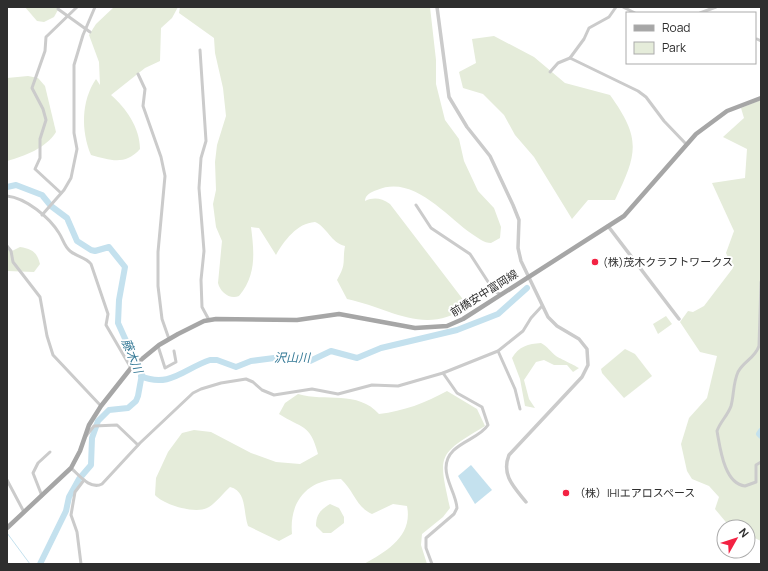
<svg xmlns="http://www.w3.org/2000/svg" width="768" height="571" viewBox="0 0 768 571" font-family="Manrope,'Noto Sans JP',sans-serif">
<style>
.green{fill:#e5ecda}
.water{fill:#c4e1ee}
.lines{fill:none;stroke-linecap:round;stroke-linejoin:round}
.stream{stroke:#c4e1ee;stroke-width:1}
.river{stroke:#c4e1ee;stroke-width:6}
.minor{stroke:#cbcbcb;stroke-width:3}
.tertiary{stroke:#cbcbcb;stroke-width:3.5}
.primary{stroke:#a6a6a6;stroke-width:4.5}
.poi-dot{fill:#f32243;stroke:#fff;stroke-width:1.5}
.labels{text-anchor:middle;stroke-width:4;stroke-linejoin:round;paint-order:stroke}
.poi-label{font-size:11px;fill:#2e2e2e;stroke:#fff;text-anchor:start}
.street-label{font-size:11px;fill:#2e2e2e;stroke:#fff}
.water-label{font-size:12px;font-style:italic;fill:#357996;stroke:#fff}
</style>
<rect width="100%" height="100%" fill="#fff"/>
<g class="green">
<path d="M 25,7 L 58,7 L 59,8 L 54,17 L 44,22 L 37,21 Z"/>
<path d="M 114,7 L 178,7 L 172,18 L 161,28 L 160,61 L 145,68 L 111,95 C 126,108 140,128 140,149 C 125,166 110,160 91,155 C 81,131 81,101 96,79 L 100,85 L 99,62 L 89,35 L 96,24 Z"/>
<path d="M 180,7 L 430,7 L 436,60 L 436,84 L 445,120 L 459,139 L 464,161 L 478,191 L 494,208 L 501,227 L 500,238 L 491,243 C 484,243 478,238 472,234 C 446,216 413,174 377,190 C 371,192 365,195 365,201 C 374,197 381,198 390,204 L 468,306 C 425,337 391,308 347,299 L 337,280 C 347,263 342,263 345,246 C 331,243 327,227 315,222 C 297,223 284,241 276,255 L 259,228 L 251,227 C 254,251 257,275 239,296 C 230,300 220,292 218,283 L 222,241 L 216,227 L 213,204 L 216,190 L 215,162 L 217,145 L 226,116 L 223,88 L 215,53 L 214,38 L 179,13 Z"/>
<path d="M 494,36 L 534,57 L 565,83 L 610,95 C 641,138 638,153 615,200 L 588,200 L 572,219 L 534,157 L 515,135 L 504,115 L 483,94 L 463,88 L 459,72 L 476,63 L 472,39 Z"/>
<path d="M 28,76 L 38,78 L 45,86 L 56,132 C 46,148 25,156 7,161 L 7,78 Z"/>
<path d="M 761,100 L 761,541 L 748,535 L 748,527 L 730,527 L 715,509 L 719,497 L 709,486 L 692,479 L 687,471 L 681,444 L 689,418 L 707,398 L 717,356 L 700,352 L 680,322 L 688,311 L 693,312 L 704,306 L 733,268 L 726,253 L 734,231 L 712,183 L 745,178 L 747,149 L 723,137 L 744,118 L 741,108 Z"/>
<path d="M 20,247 C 32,249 37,252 40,264 L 34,272 L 7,271 L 7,250 L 12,251 Z"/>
<path d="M 666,316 L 672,324 L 658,334 L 653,324 Z"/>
<path d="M 541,343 C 548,347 550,351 556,356 C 557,357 574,365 579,368 L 573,372 L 567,365 L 554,365 L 544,360 L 536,362 L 524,380 L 529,399 L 535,408 L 525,406 L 520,379 L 512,358 C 519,346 528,344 541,343 Z"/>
<path d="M 625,349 L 635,354 L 652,376 L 624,398 L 602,373 L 601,369 Z"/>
<path d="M 447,391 L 477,409 L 485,426 C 437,455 438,454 450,508 L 443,517 L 422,534 L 421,545 L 427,564 L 364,564 C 387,551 413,536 407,506 L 393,504 L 372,514 C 356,507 354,491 341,479 C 307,479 289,502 292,534 L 279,541 L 248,526 C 243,512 247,491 230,487 C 223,493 217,502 209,507 C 197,515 164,505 155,495 L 156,478 L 168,452 L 182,433 L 194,430 L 211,432 L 251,453 L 276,462 L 300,464 L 318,454 C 310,423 302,429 279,414 L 285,403 L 298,394 C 325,402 358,390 379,414 C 404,411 425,403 447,391 Z"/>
<path d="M 330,504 L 339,508 L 344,517 L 344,523 L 331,533 L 323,533 L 316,526 C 316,515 320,510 330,504 Z"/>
</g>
<path class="water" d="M 471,465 L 492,490 L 475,504 L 458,476 Z"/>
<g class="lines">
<path class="stream" d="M 7,533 L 30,564"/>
<g class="river">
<path d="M 7,187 L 16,185 L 42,195 L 51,206 L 67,218 L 77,241 L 91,250 L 95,251 L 109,247 L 125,267 L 119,300 L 118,323 L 132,354 L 140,367 L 142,374 L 138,396 L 136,401 L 128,408 L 109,410 L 98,421 L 92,438 L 91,465 L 79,479 L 69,497 L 66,511 L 40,564"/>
<path d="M 141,376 C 169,389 185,368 210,360 L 217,360 L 236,367 L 251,361 L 282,357 L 310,361 L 331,351 L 357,358 L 381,348 L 457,330 L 498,314 L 527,288"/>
<path d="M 761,431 L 759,434 L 761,436"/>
</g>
<g class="minor">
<path d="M 616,7 L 609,17 L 589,28 L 584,39 L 570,58 L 638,91 L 646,97 L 664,121 L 686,144"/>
<path d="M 623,7 L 635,13"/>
<path d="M 58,9 L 90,32"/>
<path d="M 700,13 L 716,7"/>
<path d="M 757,39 L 761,41"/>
<path d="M 200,50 L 206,141 L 201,158 L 199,188 L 204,251 L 201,280 L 202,307 L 209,320"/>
<path d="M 550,72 L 558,63 L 570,58"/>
<path d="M 138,74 L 145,89 L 143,106 L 161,157 L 165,176 L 158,252 L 158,286 L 162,319 L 169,339"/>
<path d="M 61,193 L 35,169 L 40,158 L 40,139 L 46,120 L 43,109 L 32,88 L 45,51 L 46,37 L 77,7"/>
<path d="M 7,196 C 26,198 49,217 59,233 C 63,239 64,246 70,251 C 77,257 86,257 91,264 L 108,314 L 106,325 L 131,368"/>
<path d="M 416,205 L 431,228 L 470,254 L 494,291 L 500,294"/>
<path d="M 42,215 L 64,190 L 71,178 L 77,149 L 74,133 L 74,65 L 83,35 L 95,7"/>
<path d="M 7,246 L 11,251 L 13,262 L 40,297 L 47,336 L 53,355 L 101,406"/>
<path d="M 761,282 L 759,346 C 755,358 744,361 738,372 C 733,383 734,395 731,406 C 728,415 720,422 717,431 C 720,447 724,484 745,486 L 756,482 L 756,465 L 761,462"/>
<path d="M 158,346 L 165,368 L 176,362 L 174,351"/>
<path d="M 498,351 L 515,389 L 520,409"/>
<path d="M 86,436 L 94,426 L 117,425 L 138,445"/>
<path d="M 71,468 C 79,475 90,490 102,484 L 140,443 L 193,393 L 201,389 L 221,383 L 246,379 L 253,382 L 262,390 L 274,395 L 312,389 L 338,394 L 372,385 L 398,386 L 443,373 L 498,351 L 523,331 L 531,318 L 542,306"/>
<path d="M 7,480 L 24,512"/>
<path d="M 42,496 L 33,473 L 38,463 L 50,452"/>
<path d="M 81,564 L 77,532 L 71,515 L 75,492 L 84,480"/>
<path d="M 432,564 L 426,548 L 426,538 L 454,514 L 457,508 C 456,494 446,482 446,468 C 446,443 478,441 488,425 L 482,407 L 457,393 L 443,373"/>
</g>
<g class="tertiary">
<path d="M 437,7 L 449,97 L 467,127 L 490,156 L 513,205 L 519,220 L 518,248 L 521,261 L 548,317 L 557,326 L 579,339 L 587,349 L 588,365 L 582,377 L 509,455 C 501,475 514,487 526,502"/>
<path d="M 608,226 L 679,319"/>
</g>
<path class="primary" d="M 7,528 L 71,468 L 80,451 L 89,425 L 101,406 L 131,368 L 159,345 L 178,334 L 204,321 L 216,319 L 297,320 L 339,314 L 415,328 L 447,326 L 463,319 L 624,216 L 696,134 L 727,111 L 761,98"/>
</g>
<g class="poi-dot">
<circle cx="595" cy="262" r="4"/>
<circle cx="566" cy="493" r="4"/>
</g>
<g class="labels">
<g class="poi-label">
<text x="603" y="266">(株)茂木クラフトワークス</text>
<text x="574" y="497">（株）IHIエアロスペース</text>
</g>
<g class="street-label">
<text transform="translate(484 293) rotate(-32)" y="4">前橋安中富岡線</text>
</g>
<g class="water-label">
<text transform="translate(132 356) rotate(68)" y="4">藤木川</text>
<text x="292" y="362">沢山川</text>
</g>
</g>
<rect width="768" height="571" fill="none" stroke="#2e2e2e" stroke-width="16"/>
<rect x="626" y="12" width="130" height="52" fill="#ffffff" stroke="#ababab"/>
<rect x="634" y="25" width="20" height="6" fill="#a6a6a6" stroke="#ababab"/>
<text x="662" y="32" font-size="12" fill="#2e2e2e">Road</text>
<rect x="634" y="42" width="20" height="12" fill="#e5ecda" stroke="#ababab"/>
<text x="662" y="52" font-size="12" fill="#2e2e2e">Park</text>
<g transform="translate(736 539) rotate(51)"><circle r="19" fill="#ffffff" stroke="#ababab"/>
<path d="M0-3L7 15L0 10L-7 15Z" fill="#f32243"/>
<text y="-6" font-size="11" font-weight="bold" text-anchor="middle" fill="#2e2e2e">N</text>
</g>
</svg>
